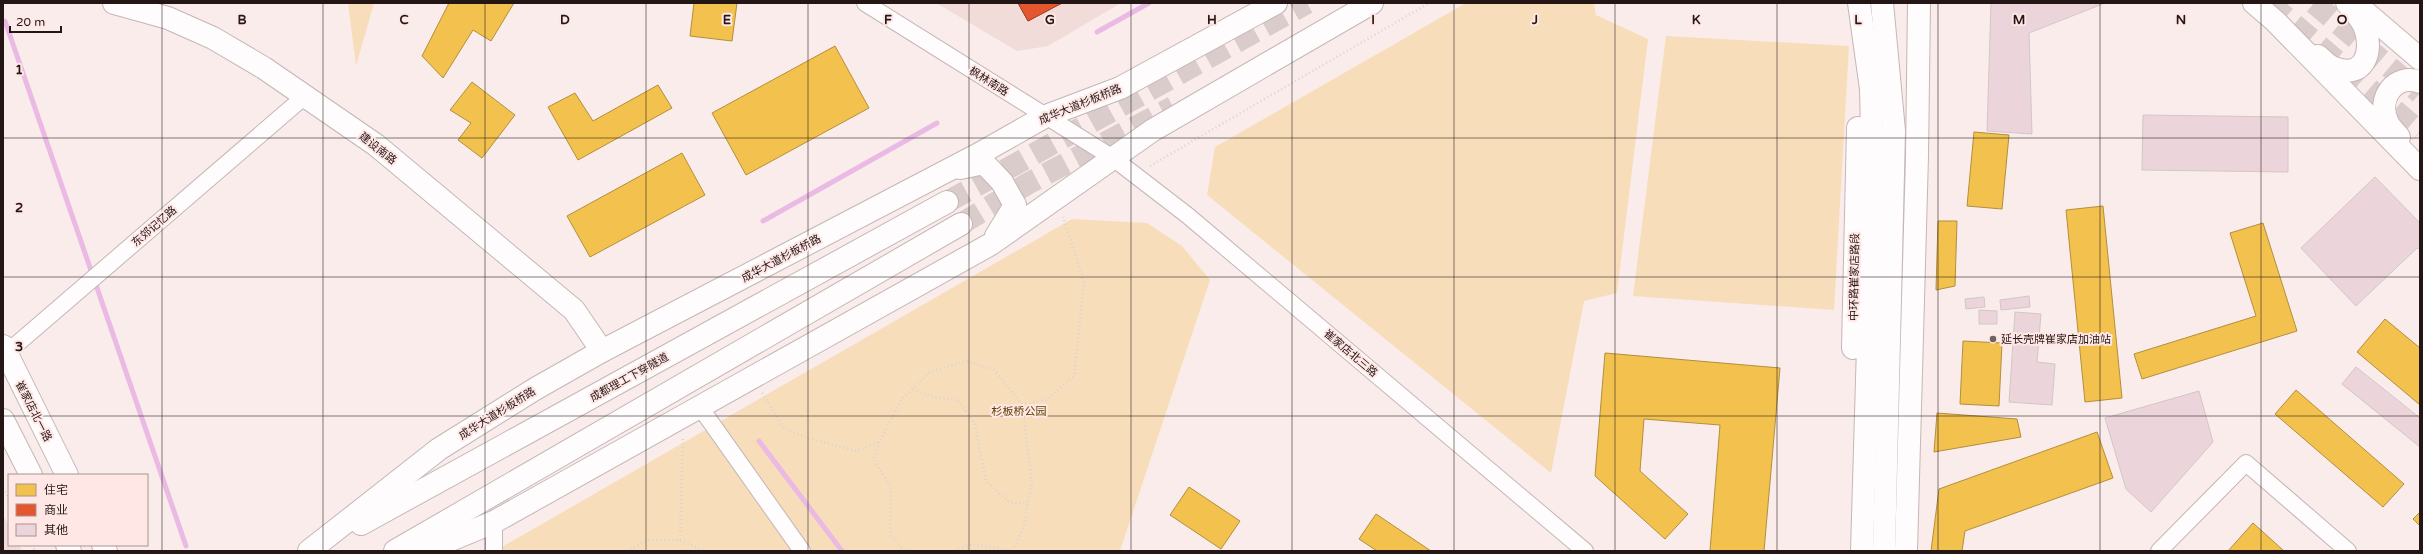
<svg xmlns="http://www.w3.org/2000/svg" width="2423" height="554" viewBox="0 0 2423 554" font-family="'Varela Round','Noto Sans SC',sans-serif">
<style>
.built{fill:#f1dcda}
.green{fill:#f7ddba}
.homes{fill:#f2c14e;stroke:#b48e3d}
.shops{fill:#e4572e;stroke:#aa4426}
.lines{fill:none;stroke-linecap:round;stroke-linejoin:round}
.stream{stroke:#eabae5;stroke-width:5}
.building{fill:#ebd5db;stroke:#d2c6c8}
.primary-tunnel{stroke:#d9cccb;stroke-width:22;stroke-dasharray:22 11;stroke-linecap:butt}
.street-casing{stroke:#c4b7b6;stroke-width:18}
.secondary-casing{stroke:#c4b7b6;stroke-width:24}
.primary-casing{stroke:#c4b7b6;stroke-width:24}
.path{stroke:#d8d4d4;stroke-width:2.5;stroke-dasharray:1 3;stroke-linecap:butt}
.street{stroke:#fefcfc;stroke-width:16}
.secondary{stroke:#fefcfc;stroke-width:22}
.primary{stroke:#fefcfc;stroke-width:22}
.grid{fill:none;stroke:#231615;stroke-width:1;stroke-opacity:0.55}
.poi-dot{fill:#6e6160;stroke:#ffe7e5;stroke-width:1.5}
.labels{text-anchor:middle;stroke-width:4;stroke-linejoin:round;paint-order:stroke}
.street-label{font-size:11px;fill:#231615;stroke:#ffe7e5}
.poi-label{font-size:11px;fill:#231615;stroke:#ffe7e5;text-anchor:start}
.park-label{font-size:11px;fill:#5e4200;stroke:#ffe7e5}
.grid-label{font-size:13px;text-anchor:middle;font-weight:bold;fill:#231615;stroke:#ffe7e5;stroke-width:4;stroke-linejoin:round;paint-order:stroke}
</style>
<rect width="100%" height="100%" fill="#f9eceb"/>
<g class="built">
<path d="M 936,3 L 1121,3 L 1048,46 L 1017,51 Z"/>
<path d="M 3,515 L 9,526 L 9,545 L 19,545 L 22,551 L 3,551 Z"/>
</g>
<g class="green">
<path d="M 348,3 L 374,3 L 356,66 Z"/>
<path d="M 1466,3 L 1594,3 L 1596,15 L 1648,39 L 1617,293 L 1584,301 L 1551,473 L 1207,195 L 1215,147 Z"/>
<path d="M 1666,36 L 1849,46 L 1834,310 L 1633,296 Z"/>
<path d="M 1072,219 L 1147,223 L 1182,246 L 1210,280 L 1120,551 L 495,551 Z"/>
</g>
<g class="homes">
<path d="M 449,3 L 514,3 L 491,41 L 473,30 L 443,78 L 422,56 Z"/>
<path d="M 694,3 L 737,3 L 732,41 L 690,36 Z"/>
<path d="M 835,46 L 869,108 L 746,175 L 712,113 Z"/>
<path d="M 472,82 L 515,115 L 482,158 L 458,140 L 471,123 L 450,110 Z"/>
<path d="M 658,85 L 672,108 L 578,160 L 548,107 L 575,93 L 593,121 Z"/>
<path d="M 1974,132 L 2009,135 L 2002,209 L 1967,206 Z"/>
<path d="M 682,153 L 705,195 L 590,257 L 567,216 Z"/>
<path d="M 2103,206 L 2122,398 L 2085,402 L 2066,210 Z"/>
<path d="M 1938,221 L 1957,221 L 1955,286 L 1936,290 Z"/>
<path d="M 2263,223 L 2297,331 L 2142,379 L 2134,354 L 2256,316 L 2230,233 Z"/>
<path d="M 2385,319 L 2420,348 L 2420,405 L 2357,352 Z"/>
<path d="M 1963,341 L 2002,343 L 1999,406 L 1960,404 Z"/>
<path d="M 1605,353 L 1780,368 L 1764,551 L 1710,551 L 1720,425 L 1644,419 L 1640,471 L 1688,514 L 1665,539 L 1595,476 Z"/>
<path d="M 2296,390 L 2404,484 L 2383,507 L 2275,414 Z"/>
<path d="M 1937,413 L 2017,419 L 2021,437 L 1934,452 Z"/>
<path d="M 2097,432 L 2113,478 L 1965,531 L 1962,551 L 1931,551 L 1939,489 Z"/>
<path d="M 1189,487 L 1240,521 L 1221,549 L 1170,515 Z"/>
<path d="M 2420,512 L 2420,526 L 2413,519 Z"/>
<path d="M 1376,514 L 1431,551 L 1377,551 L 1359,539 Z"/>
<path d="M 2253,523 L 2284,551 L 2228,551 Z"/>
</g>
<g class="shops">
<path d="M 1018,3 L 1062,3 L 1028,21 Z"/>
<path d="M 1018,3 L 1062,3 L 1028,21 Z"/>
</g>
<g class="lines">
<g class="stream">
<path d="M 5,21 L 186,546"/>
<path d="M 1097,32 L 1149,3"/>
<path d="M 763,221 L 937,123"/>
<path d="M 759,441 L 842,551"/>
</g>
</g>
<g class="building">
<path d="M 1991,3 L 2105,3 L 2029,33 L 2032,134 L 1987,131 Z"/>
<path d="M 2143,115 L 2288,117 L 2288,172 L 2142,170 Z"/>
<path d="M 2375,177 L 2420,223 L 2420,249 L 2417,248 L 2356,306 L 2301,248 Z"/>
<path d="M 2029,296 L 2030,307 L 2001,310 L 2000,300 Z"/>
<path d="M 1984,297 L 1985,307 L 1966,309 L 1965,299 Z"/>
<path d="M 1979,310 L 1997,311 L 1997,324 L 1979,324 Z"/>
<path d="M 2015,312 L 2041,314 L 2037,362 L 2055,364 L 2052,405 L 2009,402 Z"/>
<path d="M 2356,367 L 2420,418 L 2420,447 L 2342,384 Z"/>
<path d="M 2199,391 L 2213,442 L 2151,512 L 2126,489 L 2105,418 Z"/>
</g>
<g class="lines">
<g class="primary-tunnel">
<path d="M 2269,3 L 2420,132"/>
<path d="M 2314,3 L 2420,93"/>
<path d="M 947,202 L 1307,3"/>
<path d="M 961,224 L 1027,184 L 1173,107"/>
</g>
<defs>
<g id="street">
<path d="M 865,3 L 1113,158 L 1187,215 L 1585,551"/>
<path d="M 3,356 L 305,96"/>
<path d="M 700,407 L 802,551"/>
<path d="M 494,522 L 494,551"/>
<path d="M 2159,551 L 2246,463 L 2348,551"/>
</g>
<g id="secondary">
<path d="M 114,3 L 168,18 L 213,38 L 264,68 L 376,145 L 574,310 L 602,351"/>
<path d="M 3,346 L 67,475"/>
<path d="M 3,420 L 31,475"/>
<path d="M 67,545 L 70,551"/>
<path d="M 103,545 L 106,551"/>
</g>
<g id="primary">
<path d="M 1859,3 L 1871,89 L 1873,175 L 1862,551"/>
<path d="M 1882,3 L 1894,131 L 1884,551"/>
<path d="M 2254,3 L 2275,21 L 2420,169"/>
<path d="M 2357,5 L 2420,59"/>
<path d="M 2318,56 C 2322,59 2327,65 2332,67 C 2363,81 2374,53 2365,28 C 2362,19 2353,10 2347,3"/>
<path d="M 2399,137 C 2395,132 2389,127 2387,121 C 2377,98 2395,73 2420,82"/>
<path d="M 960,168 L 984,163 L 1002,182 L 1015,205 L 996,236"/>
<path d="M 1853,348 L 1858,128"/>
<path d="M 361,524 L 947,202"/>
<path d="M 309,551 L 439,449 L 535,389 L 602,351 L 979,154 L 1046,116 L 1120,88 L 1276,3"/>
<path d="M 395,551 L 961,224"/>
<path d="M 424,551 L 494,522 L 991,244 L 1153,130 L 1372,3"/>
<path d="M 1906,551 L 1917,156 L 1919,3"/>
</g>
</defs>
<use href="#street" class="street-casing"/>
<use href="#secondary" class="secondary-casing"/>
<use href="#primary" class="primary-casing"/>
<g class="path">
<path d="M 1150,166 L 1429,3"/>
<path d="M 913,389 L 933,397 L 958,400 L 975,424 L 986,481 L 1010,503 L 1028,503"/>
<path d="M 762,393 L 784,428 L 807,438 L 857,451 L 879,442 L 902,399 L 930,372 L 966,361 L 994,370 L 1022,404 L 1046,400 L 1074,376 L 1084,282 L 1063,217"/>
<path d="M 879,442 L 873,459 L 891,487 L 890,535 L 905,551"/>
<path d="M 3,488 L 9,500"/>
<path d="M 680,540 L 683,439"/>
<path d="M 32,545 L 35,551"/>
<path d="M 627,551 L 648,540 L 680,540 L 705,551"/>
<path d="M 955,551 L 973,544 L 1012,551"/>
<path d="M 1013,551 L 1024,524 L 1032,481 L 1022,404"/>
</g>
<use href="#street" class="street"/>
<use href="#secondary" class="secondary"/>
<use href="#primary" class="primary"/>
</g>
<path class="grid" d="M 162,3 L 162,551M 323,3 L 323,551M 485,3 L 485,551M 646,3 L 646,551M 808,3 L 808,551M 969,3 L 969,551M 1131,3 L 1131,551M 1292,3 L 1292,551M 1454,3 L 1454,551M 1615,3 L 1615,551M 1777,3 L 1777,551M 1938,3 L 1938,551M 2100,3 L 2100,551M 2261,3 L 2261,551M 3,138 L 2420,138M 3,277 L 2420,277M 3,416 L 2420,416"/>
<circle class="poi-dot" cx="1993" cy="339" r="4"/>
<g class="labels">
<g class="street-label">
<text transform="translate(989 81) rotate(32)" y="4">枫林南路</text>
<text transform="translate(1080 104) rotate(-22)" y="4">成华大道杉板桥路</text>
<text transform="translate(378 148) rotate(38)" y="4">建设南路</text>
<text transform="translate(154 226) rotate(-41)" y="4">东郊记忆路</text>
<text transform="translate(781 258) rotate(-28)" y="4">成华大道杉板桥路</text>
<text transform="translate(1854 277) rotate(-89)" y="4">中环路崔家店路段</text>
<text transform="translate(1351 353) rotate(40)" y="4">崔家店北三路</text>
<text transform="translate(629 377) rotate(-29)" y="4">成都理工下穿隧道</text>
<text transform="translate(34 411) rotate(63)" y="4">崔家店北一路</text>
<text transform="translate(497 413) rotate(-32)" y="4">成华大道杉板桥路</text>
</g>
<g class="poi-label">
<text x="2001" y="343">延长壳牌崔家店加油站</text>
</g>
<g class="park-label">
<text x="1019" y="415">杉板桥公园</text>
</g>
</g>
<g class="grid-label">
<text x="242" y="24">B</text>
<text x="404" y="24">C</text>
<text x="565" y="24">D</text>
<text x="727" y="24">E</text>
<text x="888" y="24">F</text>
<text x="1050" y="24">G</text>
<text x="1212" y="24">H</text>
<text x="1373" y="24">I</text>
<text x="1535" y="24">J</text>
<text x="1696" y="24">K</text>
<text x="1858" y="24">L</text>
<text x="2019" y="24">M</text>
<text x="2181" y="24">N</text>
<text x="2342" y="24">O</text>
<text x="19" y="74">1</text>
<text x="19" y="212">2</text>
<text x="19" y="351">3</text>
</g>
<rect width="2423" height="554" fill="none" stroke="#231615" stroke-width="8"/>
<rect x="8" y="474" width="140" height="72" fill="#ffe7e5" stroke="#a79392"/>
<rect x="16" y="484" width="20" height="12" fill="#f2c14e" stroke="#a79392"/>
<text x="44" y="494" font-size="12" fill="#231615">住宅</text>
<rect x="16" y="504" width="20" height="12" fill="#e4572e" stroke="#a79392"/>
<text x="44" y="514" font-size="12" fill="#231615">商业</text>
<rect x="16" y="524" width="20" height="12" fill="#ebd5db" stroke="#a79392"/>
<text x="44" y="534" font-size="12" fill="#231615">其他</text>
<path d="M10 26v6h51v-6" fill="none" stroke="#231615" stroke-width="2"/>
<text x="16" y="26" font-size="12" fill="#231615" stroke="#ffe7e5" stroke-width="3" paint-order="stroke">20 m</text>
</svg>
